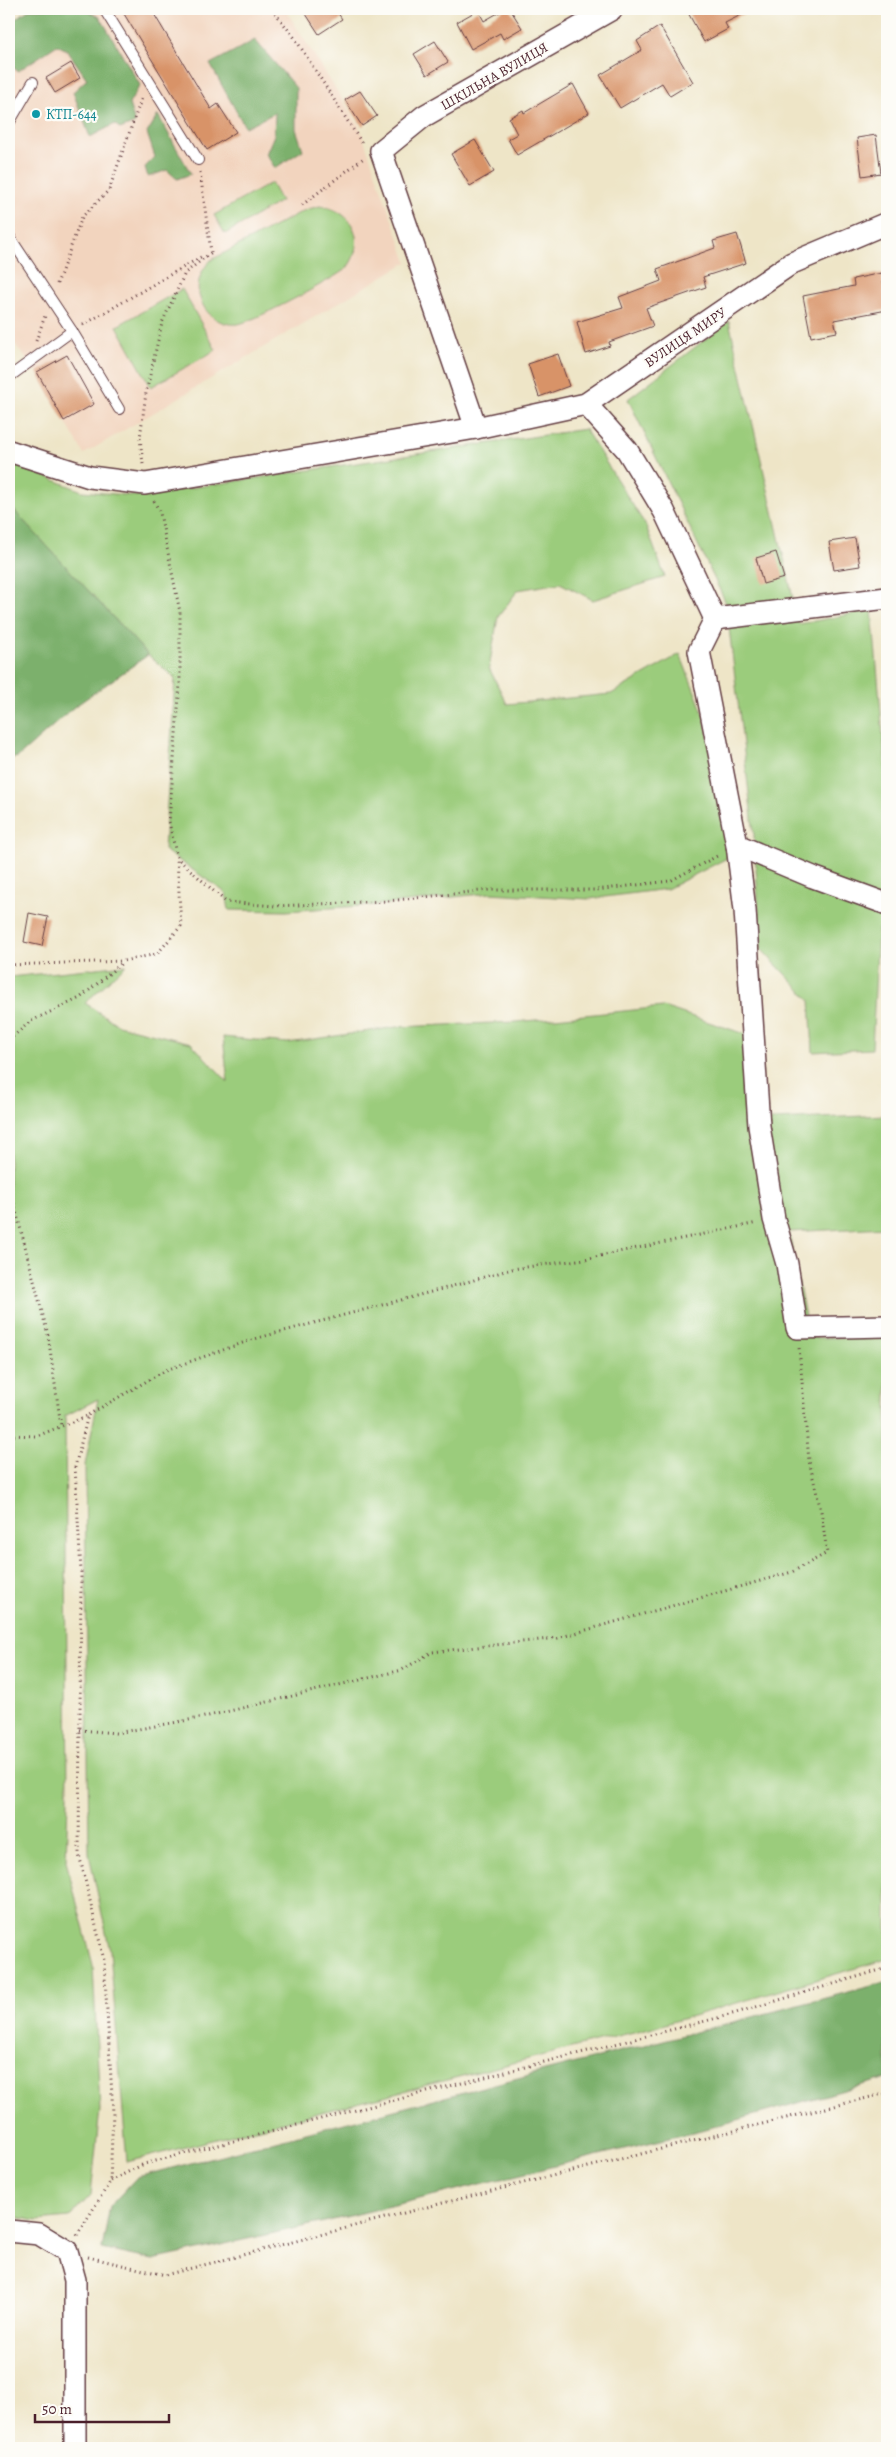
<svg xmlns="http://www.w3.org/2000/svg" width="896" height="2457" viewBox="0 0 896 2457" font-family="Alegreya,serif">
<style>
.built{fill:#f2d4be}
.green{fill:#9bcc7c;stroke:#727654}
.forest{fill:#7cb06c;stroke:#63684c}
.building{fill:#d89367}
.lines{fill:none;stroke-linecap:round;stroke-linejoin:round}
.lane-casing{stroke:#633d42;stroke-width:12}
.street-casing{stroke:#633d42;stroke-width:24}
.path{stroke:#633d42;stroke-width:3;stroke-dasharray:1 4;stroke-linecap:butt}
.lane{stroke:#fff;stroke-width:10}
.street{stroke:#fff;stroke-width:21}
.culture-dot{fill:#0f9aa8;stroke:#fdfcf7;stroke-width:2}
.labels{text-anchor:middle;stroke-width:4.5;stroke-linejoin:round;paint-order:stroke}
.street-label{font-size:14px;fill:#4a1f2b;stroke:#fdfcf7}
.culture-label{font-size:14px;fill:#0d838f;stroke:#fdfcf7;text-anchor:start}
</style>
<rect width="100%" height="100%" fill="#fdfcf7"/>
<filter id="ink" filterUnits="userSpaceOnUse"><feTurbulence type="fractalNoise" baseFrequency=".02" numOctaves="2"/><feDisplacementMap in="SourceGraphic" scale="10" xChannelSelector="R" yChannelSelector="G"/><feConvolveMatrix kernelMatrix="1 2 1 2 8 2 1 2 1" color-interpolation-filters="sRGB"/></filter>
<filter id="wash" filterUnits="userSpaceOnUse"><feTurbulence type="fractalNoise" baseFrequency=".0096" numOctaves="4" result="noise"/><feDisplacementMap in="SourceGraphic" scale="20" xChannelSelector="R" yChannelSelector="G"/><feGaussianBlur stdDeviation="1.12" result="paint"/><feColorMatrix in="noise" values="0 0 0 0 0 0 0 0 0 0 0 0 0 0 0 0 0 1.4 0 .05"/><feComposite in="paint" operator="in"/></filter>
<g filter="url(#wash)">
<rect width="100%" height="100%" fill="#eee5c7"/>
<path class="built" d="M 30,9 L 285,9 L 359,126 L 407,262 L 84,454 L 37,372 L 9,337 L 9,23 Z"/>
<g class="green">
<path d="M 271,183 L 281,201 L 225,234 L 214,215 Z"/>
<path d="M 320,206 C 354,210 367,242 347,268 C 334,279 253,322 238,324 C 221,326 205,315 200,298 C 195,284 201,270 211,260 L 305,210 Z"/>
<path d="M 182,289 L 216,350 L 151,387 L 117,326 Z"/>
<path d="M 729,321 L 799,624 L 872,610 L 887,782 L 887,930 L 878,929 L 872,1049 L 813,1052 L 810,1000 L 761,949 L 754,835 L 726,603 L 628,399 Z"/>
<path d="M 585,429 L 646,526 L 665,577 L 593,600 L 560,583 L 518,590 L 498,617 L 489,668 L 507,704 L 611,694 L 680,654 L 704,715 L 733,855 L 667,889 L 589,899 L 490,893 L 389,904 L 286,911 L 229,910 L 226,893 L 164,850 L 175,678 L 148,655 L 9,505 L 9,462 L 82,491 L 136,496 Z"/>
<path d="M 126,965 L 85,1003 L 118,1025 L 191,1043 L 228,1082 L 223,1037 L 288,1043 L 397,1027 L 516,1022 L 663,1007 L 748,1035 L 752,1121 L 887,1115 L 887,1227 L 789,1232 L 809,1338 L 887,1337 L 887,1959 L 665,2024 L 127,2162 L 110,1951 L 89,1854 L 85,1465 L 98,1399 L 65,1416 L 68,1800 L 66,1861 L 93,1965 L 100,2109 L 91,2195 L 69,2218 L 37,2221 L 9,2216 L 9,977 Z"/>
</g>
<g class="forest">
<path d="M 30,9 L 82,9 L 100,17 L 140,85 L 129,104 L 135,123 L 120,129 L 115,124 L 90,137 L 73,92 L 87,79 L 67,50 L 57,45 L 18,71 L 9,65 L 9,23 Z"/>
<path d="M 255,40 L 296,88 L 296,129 L 303,150 L 275,168 L 266,154 L 274,135 L 275,113 L 245,127 L 210,64 Z"/>
<path d="M 158,115 L 191,174 L 177,179 L 167,170 L 148,177 L 145,167 L 155,157 L 147,133 Z"/>
<path d="M 9,505 L 148,655 L 74,707 L 18,757 L 9,759 Z"/>
<path d="M 887,1982 L 887,2078 L 702,2130 L 329,2221 L 153,2260 L 102,2249 L 110,2206 L 137,2177 Z"/>
</g>
<g id="blocks">
<g class="building">
<path d="M 121,9 L 151,9 L 211,109 L 218,104 L 236,132 L 207,150 Z"/>
<path d="M 315,9 L 335,9 L 342,19 L 319,34 L 306,14 Z"/>
<path d="M 505,9 L 510,9 L 522,28 L 503,39 L 500,33 L 471,49 L 457,22 L 478,10 L 484,21 Z"/>
<path d="M 686,9 L 753,9 L 725,23 L 728,29 L 704,42 Z"/>
<path d="M 660,26 L 693,82 L 670,96 L 662,83 L 620,108 L 600,75 L 642,50 L 637,41 Z"/>
<path d="M 435,41 L 448,62 L 427,75 L 414,54 Z"/>
<path d="M 71,63 L 80,78 L 55,93 L 46,78 Z"/>
<path d="M 573,84 L 589,113 L 517,155 L 508,139 L 517,134 L 509,118 L 523,110 L 524,113 Z"/>
<path d="M 360,91 L 377,116 L 362,126 L 345,100 Z"/>
<path d="M 876,135 L 881,173 L 862,176 L 857,138 Z"/>
<path d="M 475,140 L 494,172 L 470,186 L 451,154 Z"/>
<path d="M 737,234 L 746,263 L 703,277 L 706,287 L 646,308 L 653,326 L 609,342 L 610,346 L 586,354 L 577,322 L 623,308 L 619,297 L 661,281 L 657,269 L 715,248 L 713,241 Z"/>
<path d="M 882,273 L 887,310 L 834,320 L 837,332 L 811,337 L 803,296 L 854,286 L 853,279 Z"/>
<path d="M 558,354 L 569,386 L 539,397 L 528,364 Z"/>
<path d="M 67,355 L 94,404 L 64,421 L 37,372 Z"/>
<path d="M 855,538 L 860,566 L 834,570 L 829,542 Z"/>
<path d="M 776,552 L 784,578 L 763,584 L 756,558 Z"/>
<path d="M 29,913 L 48,917 L 42,946 L 24,942 Z"/>
</g>
</g>
</g>
<g filter="url(#ink)">
<use href="#blocks" fill-opacity="0" stroke="#633d42" stroke-width="1"/>
<g class="lines">
<defs>
<g id="lane">
<path d="M 104,9 L 198,160"/>
<path d="M 9,123 L 33,82"/>
<path d="M 9,236 L 72,331 L 9,377"/>
<path d="M 72,331 L 119,409"/>
</g>
<g id="street">
<path d="M 586,404 L 627,450 L 664,511 L 715,619"/>
<path d="M 476,428 L 381,151 L 424,116 L 612,9"/>
<path d="M 9,451 L 90,477 L 145,484 L 476,428 L 586,404 L 792,263 L 887,223"/>
<path d="M 715,619 L 699,651 L 737,845 L 745,910 L 759,1126 L 774,1219 L 787,1264 L 797,1328 L 887,1326"/>
<path d="M 715,619 L 887,598"/>
<path d="M 737,845 L 813,877 L 887,904"/>
<path d="M 9,2231 L 39,2234 L 67,2251 L 75,2280 L 75,2448"/>
</g>
</defs>
<use href="#lane" class="lane-casing"/>
<use href="#street" class="street-casing"/>
<g class="path">
<path d="M 272,9 L 294,37 L 363,145"/>
<path d="M 200,172 L 211,252"/>
<path d="M 302,205 L 365,157"/>
<path d="M 57,284 L 82,217 L 109,190 L 142,97"/>
<path d="M 83,325 L 201,257"/>
<path d="M 36,341 L 45,316"/>
<path d="M 143,464 L 140,438 L 146,393 L 162,323 L 185,273 L 213,251"/>
<path d="M 154,501 L 160,513 L 180,612 L 180,684 L 169,822 L 177,858 L 226,902 L 275,906 L 388,901 L 489,890 L 596,890 L 670,881 L 719,855"/>
<path d="M 9,965 L 123,961 L 157,954 L 181,926 L 177,859"/>
<path d="M 9,1040 L 31,1021 L 80,998 L 123,962"/>
<path d="M 9,1184 L 48,1335 L 61,1426"/>
<path d="M 9,1435 L 37,1436 L 87,1416"/>
<path d="M 80,1730 L 116,1733 L 200,1718 L 402,1670 L 432,1652 L 558,1638 L 792,1572 L 827,1553 L 821,1511 L 809,1461 L 799,1347"/>
<path d="M 110,2181 L 144,2164 L 729,2015 L 887,1968"/>
<path d="M 77,2235 L 110,2182 L 113,2113 L 104,1960 L 79,1854 L 81,1572 L 75,1467 L 88,1415 L 166,1370 L 254,1339 L 446,1288 L 512,1269 L 585,1259 L 757,1223"/>
<path d="M 88,2257 L 165,2275 L 435,2205 L 887,2093"/>
</g>
<use href="#lane" class="lane"/>
<use href="#street" class="street"/>
</g>
</g>
<circle class="culture-dot" cx="36" cy="114" r="5"/>
<g class="labels">
<g class="street-label">
<text transform="translate(494 76) rotate(-30)" y="5">ШКІЛЬНА ВУЛИЦЯ</text>
<text transform="translate(685 337) rotate(-34)" y="5">ВУЛИЦЯ МИРУ</text>
</g>
<g class="culture-label">
<text x="46" y="119">КТП-644</text>
</g>
</g>
<rect width="896" height="2457" fill="none" stroke="#fdfcf7" stroke-width="30"/>
<path d="M35 2414v8h134v-8" fill="none" stroke="#4a1f2b" stroke-width="2.5"/>
<text x="42" y="2414" font-size="15" fill="#4a1f2b" stroke="#fdfcf7" stroke-width="4" paint-order="stroke">50 m</text>
</svg>
